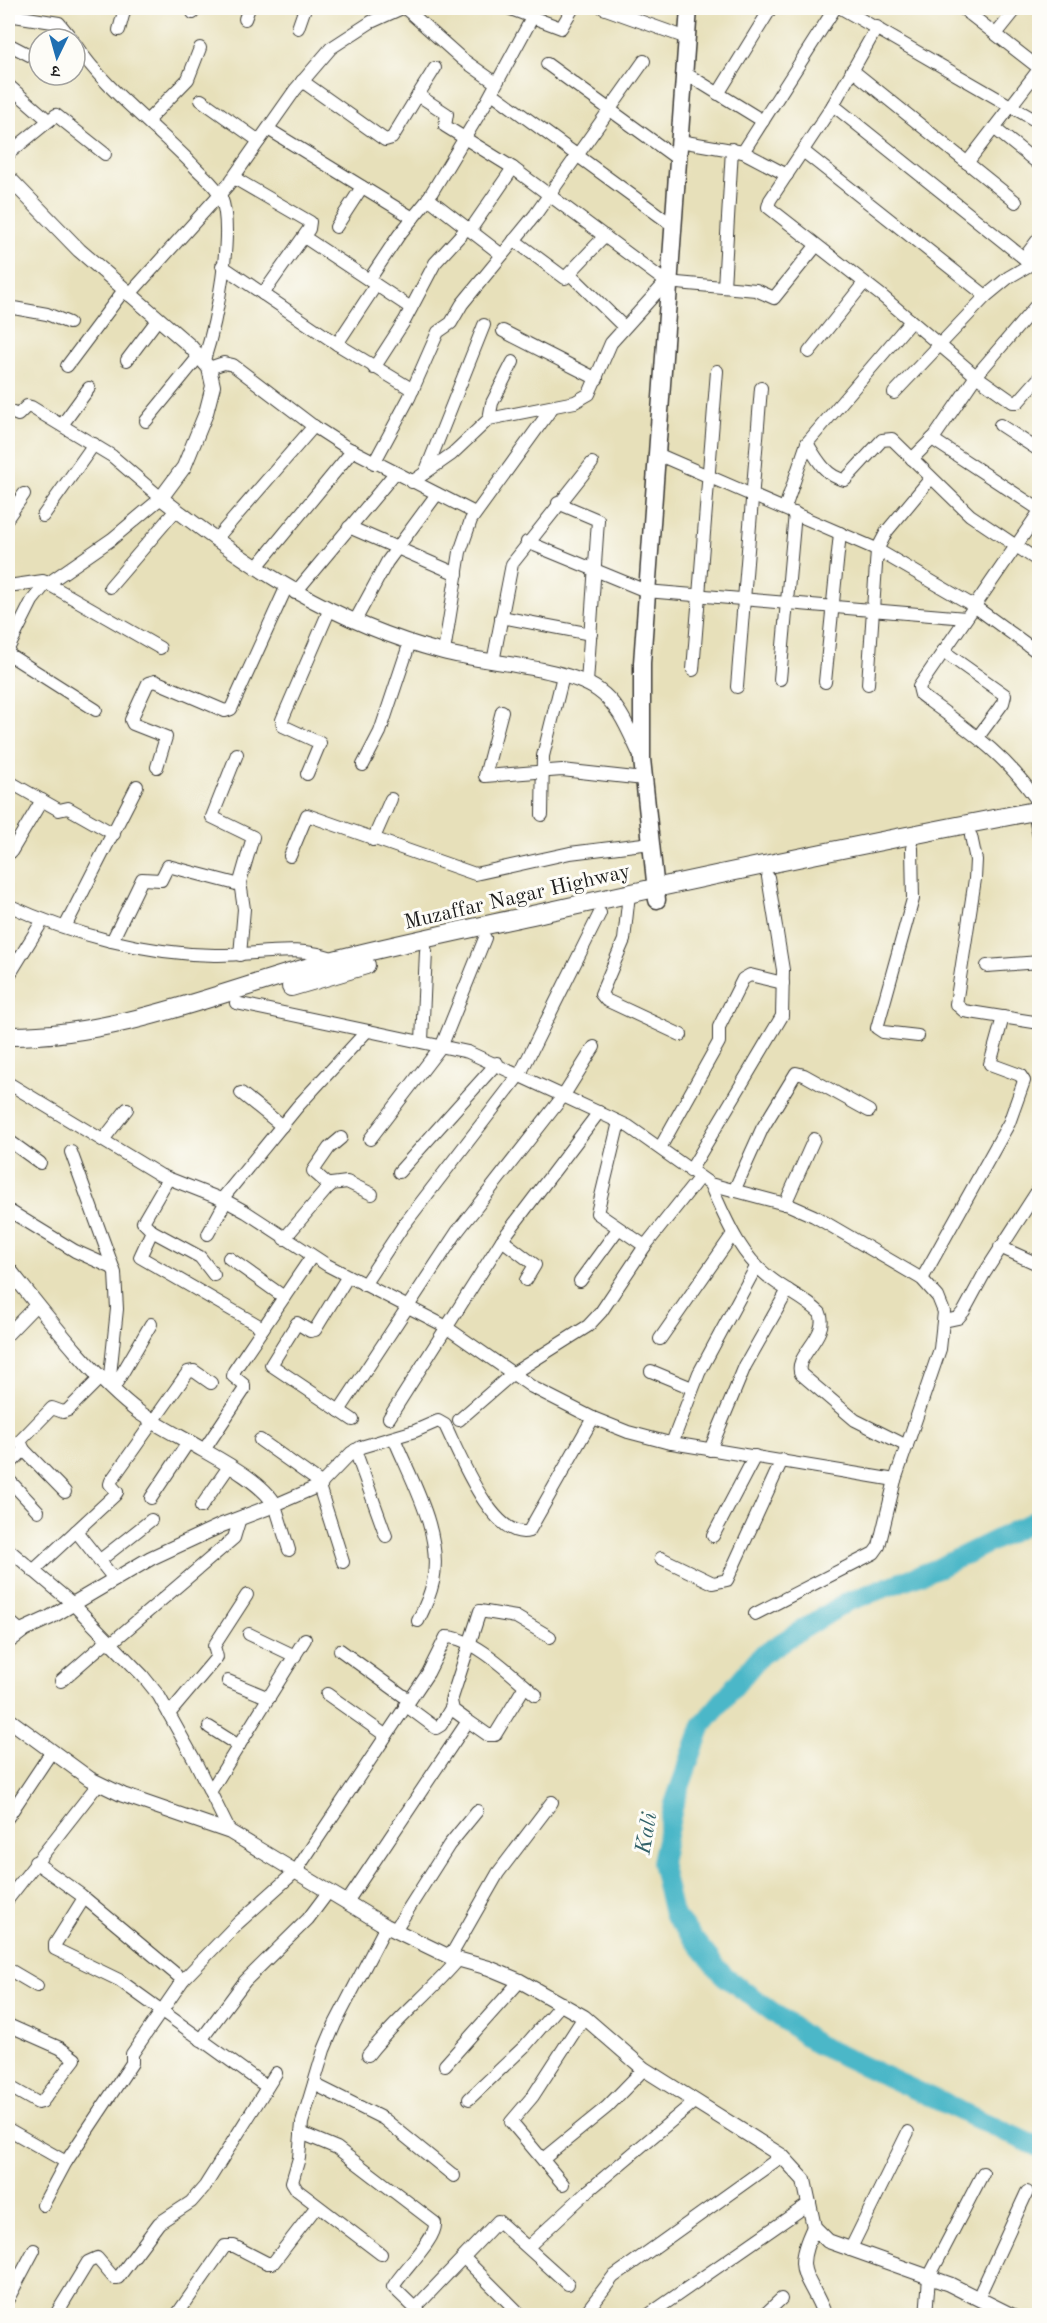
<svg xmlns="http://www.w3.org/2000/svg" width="1047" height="2323" viewBox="0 0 1047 2323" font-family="'Old Standard TT','Noto Serif Devanagari',serif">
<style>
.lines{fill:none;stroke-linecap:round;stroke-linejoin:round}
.river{stroke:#4cb7c8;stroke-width:20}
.minor-casing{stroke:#3a3934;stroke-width:14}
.tertiary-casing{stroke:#3a3934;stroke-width:16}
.secondary-casing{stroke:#3a3934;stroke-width:19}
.primary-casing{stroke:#3a3934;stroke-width:20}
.minor{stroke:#fff;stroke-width:12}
.tertiary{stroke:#fff;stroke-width:14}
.secondary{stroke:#fff;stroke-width:16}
.primary{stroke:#fff;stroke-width:18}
.labels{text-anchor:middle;stroke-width:6;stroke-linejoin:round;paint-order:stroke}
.street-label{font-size:21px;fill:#1c1c1c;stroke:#fdfcf7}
.water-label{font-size:22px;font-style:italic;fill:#326269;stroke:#fdfcf7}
</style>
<rect width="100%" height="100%" fill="#fdfcf7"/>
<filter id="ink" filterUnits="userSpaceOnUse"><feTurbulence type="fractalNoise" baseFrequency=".0167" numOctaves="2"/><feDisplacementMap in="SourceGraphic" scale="12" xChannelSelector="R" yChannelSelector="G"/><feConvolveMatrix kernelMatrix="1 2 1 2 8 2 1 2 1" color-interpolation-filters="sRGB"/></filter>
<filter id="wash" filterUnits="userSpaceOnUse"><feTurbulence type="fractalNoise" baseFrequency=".008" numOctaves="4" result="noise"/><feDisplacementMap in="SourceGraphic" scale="24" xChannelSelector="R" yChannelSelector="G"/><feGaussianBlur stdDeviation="1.35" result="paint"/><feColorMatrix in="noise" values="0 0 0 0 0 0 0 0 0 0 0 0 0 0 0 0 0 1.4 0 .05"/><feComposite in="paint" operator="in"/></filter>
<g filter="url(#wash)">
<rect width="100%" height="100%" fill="#e7e0ba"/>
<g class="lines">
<path class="river" d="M 1040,1518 L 938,1568 L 847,1602 L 761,1655 L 702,1725 L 674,1804 L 661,1862 L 673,1914 L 724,1976 L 816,2044 L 1040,2148"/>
</g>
</g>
<g filter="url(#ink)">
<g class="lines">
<defs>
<g id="minor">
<path d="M 405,8 L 462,59 L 496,83"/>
<path d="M 508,8 L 561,28 L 573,8"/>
<path d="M 603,8 L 687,38"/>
<path d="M 841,8 L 1040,123"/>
<path d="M 962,8 L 1039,68"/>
<path d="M 193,13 L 195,8"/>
<path d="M 8,15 L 59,23 L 72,39"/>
<path d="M 245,19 L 249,8"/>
<path d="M 877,27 L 833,105 L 770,200 L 768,207 L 882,296 L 976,376 L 1013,402 L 1018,402 L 1040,377"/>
<path d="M 298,28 L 305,8"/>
<path d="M 119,30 L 125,8"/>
<path d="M 997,33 L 1017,8"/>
<path d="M 8,44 L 39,60"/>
<path d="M 75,44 C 106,91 155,125 194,166 C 202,175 216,185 221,197 C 235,231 216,324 204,360"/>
<path d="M 547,64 L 679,160"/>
<path d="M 852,70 L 1016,202"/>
<path d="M 685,73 L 763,121"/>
<path d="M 302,81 L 385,140 L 392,138 L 418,95 L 447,114 L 445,126 L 513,168 L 666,282"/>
<path d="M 8,85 L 48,120"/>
<path d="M 492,93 L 675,227"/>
<path d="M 718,94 L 771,8"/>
<path d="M 418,95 L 435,68"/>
<path d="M 201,100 L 259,141"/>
<path d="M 833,105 L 1030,263"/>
<path d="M 147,121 L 188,79 L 200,48"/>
<path d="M 994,128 L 1040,165"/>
<path d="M 268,129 L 413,218"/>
<path d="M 680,141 L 743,152 L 787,175"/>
<path d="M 803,151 L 986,296"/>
<path d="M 743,152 L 835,8"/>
<path d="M 8,154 L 56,115 L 105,154"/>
<path d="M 967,163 L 1040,68"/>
<path d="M 234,178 L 310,222 L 309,229 L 263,294"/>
<path d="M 428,198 L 502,255"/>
<path d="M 336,227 L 362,187"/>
<path d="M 471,229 L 513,168"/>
<path d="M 304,237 L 411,308"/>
<path d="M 514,240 L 565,278 L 605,236"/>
<path d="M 1024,258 L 1040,237"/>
<path d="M 222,266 L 337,344 L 413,390"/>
<path d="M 570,274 L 624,327"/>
<path d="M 369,280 L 399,235 L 426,202 L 487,101 L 532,18"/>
<path d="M 724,287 L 732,149"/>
<path d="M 129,295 L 228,185 L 295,90 L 331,48 L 371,22 L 402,8"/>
<path d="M 8,307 L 47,314 L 69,323"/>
<path d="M 503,331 L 597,379"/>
<path d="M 337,344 L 376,285"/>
<path d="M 809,352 L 864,283"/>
<path d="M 127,360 L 158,319"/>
<path d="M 67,366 L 124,290"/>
<path d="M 209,368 L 224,363 L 233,365 L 312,425 L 346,447 L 475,513"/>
<path d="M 374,368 L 405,320 L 435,263 L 468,227"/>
<path d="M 894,393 L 986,296 L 1009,277 L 1040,259"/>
<path d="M 8,411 L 18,415 L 27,406 L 31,407 L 112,456 L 161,498 L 112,539 L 44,586 L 32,601 L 8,649"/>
<path d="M 489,419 L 492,403 L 513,362"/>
<path d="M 146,421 L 200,355"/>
<path d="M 62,425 L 89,388"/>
<path d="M 1000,425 L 1040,451"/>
<path d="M 932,439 L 1040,510"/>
<path d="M 807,443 C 816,458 826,477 845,480 L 882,440 L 892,439 L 970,515 L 1040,562"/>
<path d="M 657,454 L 874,548 L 974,606 L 1040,654"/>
<path d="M 912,459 L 935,436 L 976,376 L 1040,301"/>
<path d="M 374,463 L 409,398 L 438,332 L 451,323 L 462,304 L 535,215 L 644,61"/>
<path d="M 425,473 L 484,325"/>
<path d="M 412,482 L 452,454 L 489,419 L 575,402 L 589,394 L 611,343 L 666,282 L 756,290 L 774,298 L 816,246"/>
<path d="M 558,503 L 598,520 L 587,683"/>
<path d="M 785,508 L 807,443 L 911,321"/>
<path d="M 1040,511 L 919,687 L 921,695 C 966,728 1010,758 1040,805"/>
<path d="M 43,516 L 94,444"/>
<path d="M 8,517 L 24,494"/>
<path d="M 349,527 L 457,574"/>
<path d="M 216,539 L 314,426"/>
<path d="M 527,542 L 646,591 L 966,618"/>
<path d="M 256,568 L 353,450"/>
<path d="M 8,586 L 43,581 L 160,648"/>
<path d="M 110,587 L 176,510"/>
<path d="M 295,593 L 395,473"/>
<path d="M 501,617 L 591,634"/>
<path d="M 355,621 L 387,562 L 437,494"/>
<path d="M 943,651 L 1005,695 L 1003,703 L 978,737"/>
<path d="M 444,652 L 460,552 L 471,520 L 552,408"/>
<path d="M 8,654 L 96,710"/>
<path d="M 493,662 L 512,564 L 592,463"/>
<path d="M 693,670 L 717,371"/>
<path d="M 780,679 L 795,513"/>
<path d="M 825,682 L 840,533"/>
<path d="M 868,684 L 877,550 L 887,531 L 931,478"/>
<path d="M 737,687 L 761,388"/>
<path d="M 502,711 L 485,776 L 562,770 L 644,779"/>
<path d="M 237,754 L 212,817 L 253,837 L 240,882 L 244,909 L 240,955"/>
<path d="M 363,765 L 380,732 L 410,642"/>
<path d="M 157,767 L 166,737 L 133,724 L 131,720 L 148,683 L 155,681 L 225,711 L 231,709 L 286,588"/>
<path d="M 307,774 L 320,743 L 283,726 L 282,720 L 329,611"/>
<path d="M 8,781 L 59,810 L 68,808 L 114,834"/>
<path d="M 542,815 L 543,756 L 563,676"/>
<path d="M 1036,823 L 1040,841"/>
<path d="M 971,836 L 976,860 L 975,879 L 956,1004 L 964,1011 L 1040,1023"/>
<path d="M 373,840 L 391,799"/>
<path d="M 912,848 L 913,899 L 877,1028 L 883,1032 L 918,1036"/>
<path d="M 11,852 L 42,800"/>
<path d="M 290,856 L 307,815 L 475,874 L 570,853 L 651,843"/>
<path d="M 629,894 L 624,940 L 601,994 L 606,1000 L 681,1035"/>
<path d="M 8,905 C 71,934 145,954 215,955 C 255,956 299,943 336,960"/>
<path d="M 65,927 L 137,786"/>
<path d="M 112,941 L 142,879 L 161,880 L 168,866 L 240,885"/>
<path d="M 987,966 L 1040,962"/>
<path d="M 8,977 L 43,920"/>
<path d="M 422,1041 L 426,951"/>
<path d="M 8,1083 L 160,1175 L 226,1201 L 246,1212 L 327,1265 L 443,1325 L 532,1387 L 593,1418 L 628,1432 L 666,1442 L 895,1480 L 940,1349 L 944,1312 L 938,1297 L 922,1279 L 814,1216 L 789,1205 L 710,1184 L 628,1126 L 468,1052 L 236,1003"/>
<path d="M 241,1093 L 282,1126"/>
<path d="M 619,1122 L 597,1213 L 645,1246"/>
<path d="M 370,1139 L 442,1045 L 485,938"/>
<path d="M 8,1140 L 40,1163"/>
<path d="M 103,1140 L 127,1109"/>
<path d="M 660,1148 L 719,1042 L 719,1027 L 743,979 L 750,975 L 783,983"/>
<path d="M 71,1152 L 115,1273 L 117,1309 L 109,1385"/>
<path d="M 690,1171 L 782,1016 L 783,970 L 768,877"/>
<path d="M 399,1172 L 497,1063"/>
<path d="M 168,1179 L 143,1222 L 152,1231 L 140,1257 L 263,1328"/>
<path d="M 710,1184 C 726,1220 740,1257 774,1281 C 789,1292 807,1300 820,1313 C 830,1336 792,1357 801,1374 L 855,1420 L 907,1446"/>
<path d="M 330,1186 L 313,1171 L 329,1148 L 341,1138"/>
<path d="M 734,1191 L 762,1129 L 796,1073 L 804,1075 L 869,1111"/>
<path d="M 222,1199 L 298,1106 L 366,1032"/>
<path d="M 785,1204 L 814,1139"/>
<path d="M 8,1210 L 75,1251 L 113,1268"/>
<path d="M 152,1231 L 200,1257 L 214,1275"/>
<path d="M 208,1234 L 226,1201"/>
<path d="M 284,1239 L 331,1184 L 347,1182 L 372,1194"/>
<path d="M 502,1240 L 535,1265 L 526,1280"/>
<path d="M 1000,1247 L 1040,1265"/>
<path d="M 229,1258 L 284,1297"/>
<path d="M 348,1276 L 315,1330 L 310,1331 L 297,1323 L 271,1365 L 353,1420"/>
<path d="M 922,1279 L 1009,1123 L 1024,1081 L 1020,1075 L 990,1064 L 1003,1017"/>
<path d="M 580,1281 L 618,1229"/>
<path d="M 364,1285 L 403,1226 L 520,1074 L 600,913"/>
<path d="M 944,1321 L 958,1318 L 964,1311 L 984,1274 L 1040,1187"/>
<path d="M 8,1334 L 37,1304"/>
<path d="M 660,1339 L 733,1234"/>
<path d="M 651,1371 L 692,1388"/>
<path d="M 113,1389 L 151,1324"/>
<path d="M 339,1411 L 457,1232 L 564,1095 L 594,1047"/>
<path d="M 389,1418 L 502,1240 L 599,1112"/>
<path d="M 459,1420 L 512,1374 L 588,1326 L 601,1312 L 645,1246 L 699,1178"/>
<path d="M 394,1438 C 412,1482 443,1533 433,1582 C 430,1596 424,1609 418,1621"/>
<path d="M 260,1440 L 322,1484"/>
<path d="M 672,1443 L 699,1373 L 756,1267"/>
<path d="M 24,1450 L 65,1492"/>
<path d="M 204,1450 L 244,1390 L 244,1385 L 233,1376 L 234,1371 L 312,1256"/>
<path d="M 355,1450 L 386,1536"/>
<path d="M 710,1450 L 745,1366 L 788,1290"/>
<path d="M 8,1466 L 24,1450 L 20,1441 L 52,1408 L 63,1412 L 68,1410 L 101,1377"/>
<path d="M 8,1479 L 38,1511"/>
<path d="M 319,1486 L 343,1562"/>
<path d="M 151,1498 L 189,1441"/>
<path d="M 201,1507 L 230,1465"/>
<path d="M 76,1531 L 115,1580"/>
<path d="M 713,1536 L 755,1456"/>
<path d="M 8,1549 L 73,1604 L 143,1676 L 159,1696 L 194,1759 L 230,1832"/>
<path d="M 289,1550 L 275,1505 L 319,1486 L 351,1453 L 361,1447 L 415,1431 L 438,1421 L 445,1425 C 457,1449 493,1542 529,1531 L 593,1418"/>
<path d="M 661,1558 L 713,1583 L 727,1580 L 782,1460"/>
<path d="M 99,1561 L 151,1520"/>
<path d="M 33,1571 L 115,1495 L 117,1492 L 110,1484 L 111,1481 L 188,1372 L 194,1371 L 211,1383"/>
<path d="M 755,1614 L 874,1553 L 879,1546 L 895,1480"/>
<path d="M 8,1620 L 21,1631"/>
<path d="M 249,1634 L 295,1656"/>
<path d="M 110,1644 L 234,1538 L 240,1518"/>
<path d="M 340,1650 L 409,1700"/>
<path d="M 61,1681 L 107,1641"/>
<path d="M 228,1681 L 269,1698"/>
<path d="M 327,1694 L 385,1735"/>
<path d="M 405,1705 L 436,1728 L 441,1725 L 451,1708"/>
<path d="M 169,1714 L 217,1657 L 214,1646 L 247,1595"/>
<path d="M 468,1721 L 488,1735 L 495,1735 L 525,1686"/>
<path d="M 209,1727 L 239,1746"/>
<path d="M 210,1792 L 305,1639"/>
<path d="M 8,1817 L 52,1751"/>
<path d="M 35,1862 L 81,1895 L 183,1980"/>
<path d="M 84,1898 L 55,1944 L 55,1949 L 119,1980 L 267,2087"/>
<path d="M 8,1899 L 99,1783"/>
<path d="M 347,1902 L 468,1721 L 453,1710 L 451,1701 L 480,1611 L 516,1617 L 550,1637"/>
<path d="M 395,1930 L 449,1845 L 477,1811"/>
<path d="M 450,1957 L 498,1873 L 552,1802"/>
<path d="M 8,1969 L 37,1986"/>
<path d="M 8,2025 L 60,2048 L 75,2059 L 42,2102 L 38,2103 L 8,2086"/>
<path d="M 201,2040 L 245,1981 L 308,1919 L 329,1891"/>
<path d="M 368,2055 C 395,2020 430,1993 458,1960"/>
<path d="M 445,2065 L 520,1981"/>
<path d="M 314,2084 L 384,2119 L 454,2176"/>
<path d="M 469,2099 L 525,2046 L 562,2003"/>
<path d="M 8,2129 L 66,2162"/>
<path d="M 301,2133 L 337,2148 L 435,2223 C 437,2239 401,2272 393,2287 L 423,2316"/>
<path d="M 543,2159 L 607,2107 L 644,2069"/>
<path d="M 563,2184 L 511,2122 L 533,2096 L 584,2017"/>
<path d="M 43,2205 L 66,2162 L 132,2063 L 132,2054 L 183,1980 L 238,1923 L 296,1871 L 428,1673 L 446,1637 C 475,1637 514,1677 536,1695"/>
<path d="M 529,2246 L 588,2191 L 694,2102"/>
<path d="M 850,2250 L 908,2132"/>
<path d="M 381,2254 L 297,2190 L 292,2182 L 299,2158 L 302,2123 L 324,2050 L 335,2024 L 386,1926"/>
<path d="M 464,2258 L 522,2316"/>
<path d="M 978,2298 L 1027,2192"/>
<path d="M 8,2299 L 34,2250"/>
<path d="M 415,2308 L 498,2221 L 568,2284"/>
<path d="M 55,2316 L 88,2262 L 97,2258 L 114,2278 L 118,2278 L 159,2223 L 191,2202 L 205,2186 L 276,2073"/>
<path d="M 176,2316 L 225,2246 L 234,2246 L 267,2263 L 273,2263 L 317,2206"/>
<path d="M 587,2316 L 587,2311 L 613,2277 L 782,2156"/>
<path d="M 647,2316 L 810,2203"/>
<path d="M 763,2316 L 781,2299"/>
<path d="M 926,2316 L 929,2277 L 983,2173"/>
</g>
<g id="tertiary">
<path d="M 8,177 L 79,250 L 190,346 L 209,368 L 213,386 L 206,413 L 184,467 L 161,498 C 249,567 333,623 443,652 C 484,663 566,667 598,690 C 621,706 630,734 642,758"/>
<path d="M 8,1268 C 44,1313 94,1379 140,1413 C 160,1427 183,1438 203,1450 C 224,1462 264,1484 275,1505 L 222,1525 L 151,1558 L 49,1618 L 25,1629 L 8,1642"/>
<path d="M 8,1719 L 90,1779 L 123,1795 L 230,1832 L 386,1926 L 450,1957 L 489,1968 L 520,1981 L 584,2017 L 644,2069 L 782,2156 L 804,2180 L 814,2227 L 828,2241 L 949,2284 L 1013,2316"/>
<path d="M 814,2227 C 791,2275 809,2273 825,2316"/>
</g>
<path id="secondary" d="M 657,900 L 642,759 L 642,663 L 689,8"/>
<g id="primary">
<path d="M 291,987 L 366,965"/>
<path d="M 8,1036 C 121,1037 229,988 338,959 C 410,941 483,926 555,910 C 716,874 878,841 1040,810"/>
</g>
</defs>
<use href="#minor" class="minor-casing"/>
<use href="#tertiary" class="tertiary-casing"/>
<use href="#secondary" class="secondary-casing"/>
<use href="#primary" class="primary-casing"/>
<use href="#minor" class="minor"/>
<use href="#tertiary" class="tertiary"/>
<use href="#secondary" class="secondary"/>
<use href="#primary" class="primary"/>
</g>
</g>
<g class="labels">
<g class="street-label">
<text transform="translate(517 896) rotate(-13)" y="7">Muzaffar Nagar Highway</text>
</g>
<g class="water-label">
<text transform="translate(645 1833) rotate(-80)" y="8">Kali</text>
</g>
</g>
<rect width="1047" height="2323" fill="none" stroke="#fdfcf7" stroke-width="30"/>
<g transform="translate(57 57) rotate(185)"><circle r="28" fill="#fdfcf7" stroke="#a3a29f" stroke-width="1.5"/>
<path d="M0-4.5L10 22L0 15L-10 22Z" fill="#1f6fb2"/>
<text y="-9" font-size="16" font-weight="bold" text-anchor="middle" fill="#1c1c1c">उ</text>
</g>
</svg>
